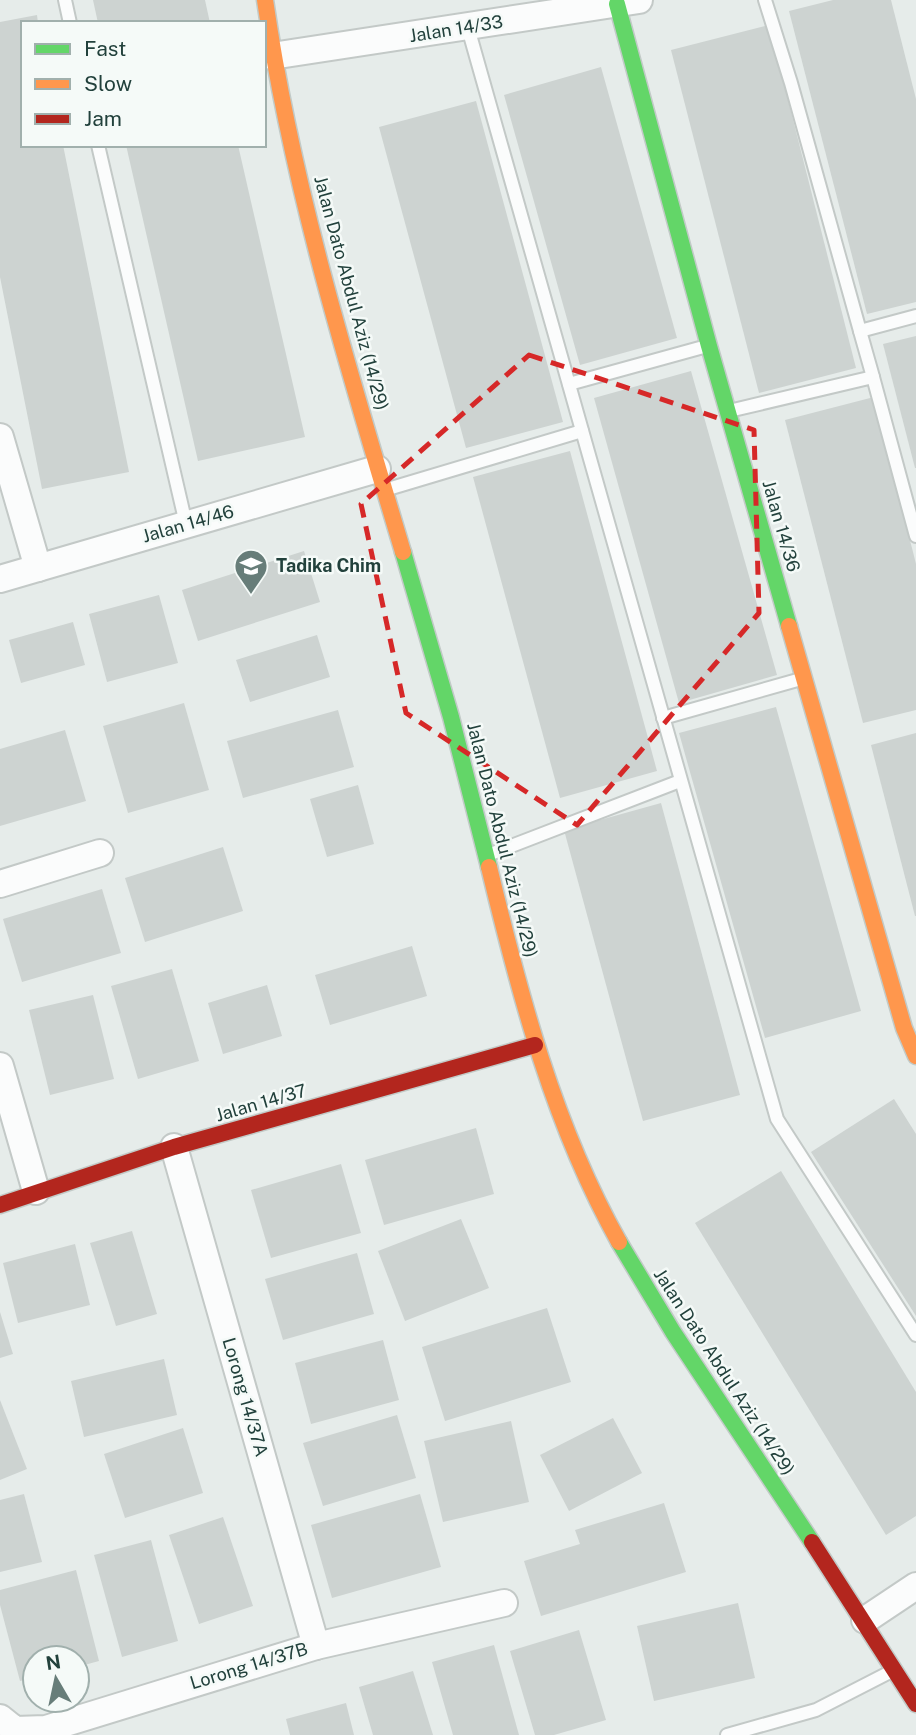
<svg xmlns="http://www.w3.org/2000/svg" width="916" height="1735" viewBox="0 0 916 1735" font-family="'Public Sans',sans-serif">
<style>
.building{fill:#cdd3d1}
.lines{fill:none;stroke-linecap:round;stroke-linejoin:round}
.lane-casing{stroke:#c3c9c7;stroke-width:16}
.street-casing{stroke:#c3c9c7;stroke-width:30}
.fast-casing{stroke:#c2cac7;stroke-width:19}
.slow-casing{stroke:#c2cac7;stroke-width:19}
.jam-casing{stroke:#c2cac7;stroke-width:19}
.lane{stroke:#fbfcfc;stroke-width:12}
.street{stroke:#fbfcfc;stroke-width:26}
.fast{stroke:#63d668;stroke-width:16}
.slow{stroke:#ff974d;stroke-width:16}
.jam{stroke:#b3261e;stroke-width:16}
.marked{fill:none;stroke:#d62828;stroke-width:5;stroke-dasharray:14 9;stroke-linejoin:round}
.labels{text-anchor:middle;stroke-width:5;stroke-linejoin:round;paint-order:stroke}
.street-label{font-size:18px;fill:#22413c;stroke:#f5faf8}
.poi-label{font-size:18px;font-weight:bold;fill:#22413c;stroke:#f5faf8;text-anchor:start}
</style>
<rect width="100%" height="100%" fill="#e6ecea"/>
<g class="building">
<path d="M 93,0 L 205,0 L 210,23 L 98,23 Z"/>
<path d="M 833,0 L 891,0 L 916,99 L 916,302 L 867,314 L 789,11 Z"/>
<path d="M 37,15 L 38,23 L 23,23 L 23,145 L 63,145 L 129,472 L 42,489 L 0,277 L 0,22 Z"/>
<path d="M 769,25 L 856,368 L 759,393 L 671,50 Z"/>
<path d="M 601,67 L 677,338 L 580,365 L 504,95 Z"/>
<path d="M 476,101 L 563,422 L 466,448 L 379,127 Z"/>
<path d="M 126,145 L 238,145 L 305,437 L 198,461 Z"/>
<path d="M 916,336 L 916,468 L 915,468 L 883,344 Z"/>
<path d="M 691,371 L 777,675 L 679,703 L 594,398 Z"/>
<path d="M 874,397 L 916,564 L 916,710 L 863,723 L 785,420 Z"/>
<path d="M 570,451 L 657,771 L 560,798 L 473,477 Z"/>
<path d="M 304,551 L 320,602 L 198,641 L 182,590 Z"/>
<path d="M 159,595 L 178,663 L 107,682 L 89,614 Z"/>
<path d="M 73,622 L 85,665 L 21,683 L 9,640 Z"/>
<path d="M 317,635 L 330,677 L 250,702 L 236,660 Z"/>
<path d="M 184,703 L 209,790 L 128,813 L 103,726 Z"/>
<path d="M 776,707 L 861,1011 L 765,1038 L 679,733 Z"/>
<path d="M 338,710 L 354,767 L 243,798 L 227,741 Z"/>
<path d="M 65,730 L 86,801 L 0,826 L 0,749 Z"/>
<path d="M 916,733 L 916,916 L 915,916 L 871,745 Z"/>
<path d="M 358,785 L 374,844 L 327,857 L 310,799 Z"/>
<path d="M 661,803 L 740,1095 L 643,1121 L 564,830 Z"/>
<path d="M 223,847 L 243,911 L 145,942 L 125,878 Z"/>
<path d="M 102,889 L 121,953 L 22,982 L 3,919 Z"/>
<path d="M 412,946 L 427,996 L 330,1025 L 315,975 Z"/>
<path d="M 172,969 L 199,1061 L 138,1079 L 111,986 Z"/>
<path d="M 267,985 L 282,1036 L 223,1054 L 208,1003 Z"/>
<path d="M 93,995 L 114,1079 L 50,1095 L 29,1010 Z"/>
<path d="M 894,1099 L 916,1134 L 916,1316 L 811,1152 Z"/>
<path d="M 476,1128 L 494,1194 L 384,1225 L 365,1160 Z"/>
<path d="M 341,1164 L 361,1233 L 271,1258 L 251,1190 Z"/>
<path d="M 781,1171 L 916,1392 L 916,1516 L 886,1535 L 695,1223 Z"/>
<path d="M 461,1219 L 489,1288 L 405,1321 L 378,1251 Z"/>
<path d="M 132,1231 L 157,1314 L 116,1326 L 90,1243 Z"/>
<path d="M 75,1244 L 90,1305 L 18,1323 L 3,1263 Z"/>
<path d="M 357,1253 L 374,1314 L 283,1340 L 265,1279 Z"/>
<path d="M 547,1308 L 571,1382 L 445,1421 L 422,1347 Z"/>
<path d="M 0,1312 L 13,1354 L 0,1358 Z"/>
<path d="M 383,1340 L 399,1400 L 311,1424 L 295,1363 Z"/>
<path d="M 164,1359 L 177,1415 L 84,1437 L 71,1381 Z"/>
<path d="M 0,1400 L 27,1469 L 0,1480 Z"/>
<path d="M 397,1415 L 416,1478 L 323,1506 L 303,1443 Z"/>
<path d="M 613,1418 L 642,1473 L 569,1511 L 540,1455 Z"/>
<path d="M 511,1421 L 529,1502 L 443,1522 L 424,1441 Z"/>
<path d="M 183,1428 L 203,1493 L 125,1518 L 104,1454 Z"/>
<path d="M 24,1494 L 42,1562 L 0,1572 L 0,1500 Z"/>
<path d="M 420,1494 L 441,1567 L 332,1598 L 311,1525 Z"/>
<path d="M 664,1503 L 686,1572 L 541,1616 L 524,1561 L 580,1544 L 575,1530 Z"/>
<path d="M 223,1517 L 253,1606 L 199,1624 L 169,1535 Z"/>
<path d="M 151,1540 L 178,1641 L 122,1657 L 94,1555 Z"/>
<path d="M 76,1570 L 99,1661 L 77,1667 L 77,1658 L 35,1658 L 35,1677 L 20,1681 L 0,1605 L 0,1590 Z"/>
<path d="M 738,1603 L 755,1678 L 654,1701 L 637,1626 Z"/>
<path d="M 579,1630 L 606,1720 L 554,1735 L 535,1735 L 510,1651 Z"/>
<path d="M 494,1645 L 519,1735 L 453,1735 L 432,1662 Z"/>
<path d="M 413,1671 L 433,1735 L 373,1735 L 359,1687 Z"/>
<path d="M 346,1703 L 354,1735 L 290,1735 L 286,1719 Z"/>
</g>
<g class="lines">
<defs>
<g id="lane">
<path d="M 65,0 L 70,23"/>
<path d="M 765,0 L 791,83 L 860,331"/>
<path d="M 468,28 L 777,1119 L 916,1335"/>
<path d="M 98,145 L 186,524"/>
<path d="M 873,377 L 916,536"/>
<path d="M 569,384 L 707,346"/>
<path d="M 729,411 L 873,377 L 860,331 L 916,316"/>
<path d="M 388,489 L 582,431"/>
<path d="M 663,718 L 801,679"/>
<path d="M 488,855 L 680,781"/>
<path d="M 727,1735 L 816,1710 L 892,1671"/>
</g>
<g id="street">
<path d="M 272,56 L 639,0"/>
<path d="M 0,437 L 38,568"/>
<path d="M 0,579 L 377,469"/>
<path d="M 0,884 L 100,853"/>
<path d="M 0,1066 L 36,1191"/>
<path d="M 174,1147 L 316,1646"/>
<path d="M 865,1620 L 916,1586"/>
<path d="M 0,1718 L 15,1730 L 46,1729 L 316,1646 L 504,1603"/>
</g>
<g id="fast">
<path d="M 617,4 L 709,346 L 789,626"/>
<path d="M 403,552 L 451,717 L 489,867"/>
<path d="M 619,1242 L 673,1332 L 812,1542"/>
</g>
<g id="slow">
<path d="M 265,0 C 292,187 349,371 403,552"/>
<path d="M 789,626 L 904,1028 L 916,1056"/>
<path d="M 489,867 C 520,996 554,1126 619,1242"/>
</g>
<g id="jam">
<path d="M 0,1205 L 174,1147 L 535,1045"/>
<path d="M 812,1542 L 916,1704"/>
</g>
</defs>
<use href="#lane" class="lane-casing"/>
<use href="#street" class="street-casing"/>
<use href="#fast" class="fast-casing"/>
<use href="#slow" class="slow-casing"/>
<use href="#jam" class="jam-casing"/>
<use href="#lane" class="lane"/>
<use href="#street" class="street"/>
<use href="#fast" class="fast"/>
<use href="#slow" class="slow"/>
<use href="#jam" class="jam"/>
</g>
<path class="marked" d="M 529,355 L 754,430 L 759,613 L 577,825 L 406,713 L 361,504 Z"/>
<defs>
<symbol id="school-pin" viewBox="-11 -11 22 30"><path d="M0 17L-7.5 6A9.5 9.5 0 1 1 7.5 6Z" fill="#677d79" stroke="#f5faf8"/><path d="M0-5L7-2L0 1L-7-2ZM-4 1L0 2.5L4 1V4Q0 6-4 4Z" fill="#fff"/></symbol>
</defs>
<g fill-rule="evenodd">
<use href="#school-pin" x="232" y="547" width="38" height="52"/>
</g>
<g class="labels">
<g class="street-label">
<text transform="translate(456 29) rotate(-9)" y="6">Jalan 14/33</text>
<text transform="translate(351 293) rotate(75)" y="6">Jalan Dato Abdul Aziz (14/29)</text>
<text transform="translate(188 524) rotate(-16)" y="6">Jalan 14/46</text>
<text transform="translate(781 526) rotate(74)" y="6">Jalan 14/36</text>
<text transform="translate(502 840) rotate(76)" y="6">Jalan Dato Abdul Aziz (14/29)</text>
<text transform="translate(261 1103) rotate(-16)" y="6">Jalan 14/37</text>
<text transform="translate(724 1372) rotate(57)" y="6">Jalan Dato Abdul Aziz (14/29)</text>
<text transform="translate(245 1397) rotate(74)" y="6">Lorong 14/37A</text>
<text transform="translate(249 1666) rotate(-17)" y="6">Lorong 14/37B</text>
</g>
<g class="poi-label">
<text x="276" y="572">Tadika Chim</text>
</g>
</g>
<rect x="21" y="21" width="245" height="126" fill="#f5faf8" stroke="#a1b0ad" stroke-width="2"/>
<rect x="35" y="44" width="35" height="10" fill="#63d668" stroke="#a1b0ad" stroke-width="2"/>
<text x="84" y="56" font-size="21" fill="#22413c">Fast</text>
<rect x="35" y="79" width="35" height="10" fill="#ff974d" stroke="#a1b0ad" stroke-width="2"/>
<text x="84" y="91" font-size="21" fill="#22413c">Slow</text>
<rect x="35" y="114" width="35" height="10" fill="#b3261e" stroke="#a1b0ad" stroke-width="2"/>
<text x="84" y="126" font-size="21" fill="#22413c">Jam</text>
<g transform="translate(56 1679) rotate(351)"><circle r="33" fill="#f5faf8" stroke="#a1b0ad" stroke-width="2"/>
<path d="M0-5L12 26L0 18L-12 26Z" fill="#677d79"/>
<text y="-10" font-size="19" font-weight="bold" text-anchor="middle" fill="#22413c">N</text>
</g>
</svg>
